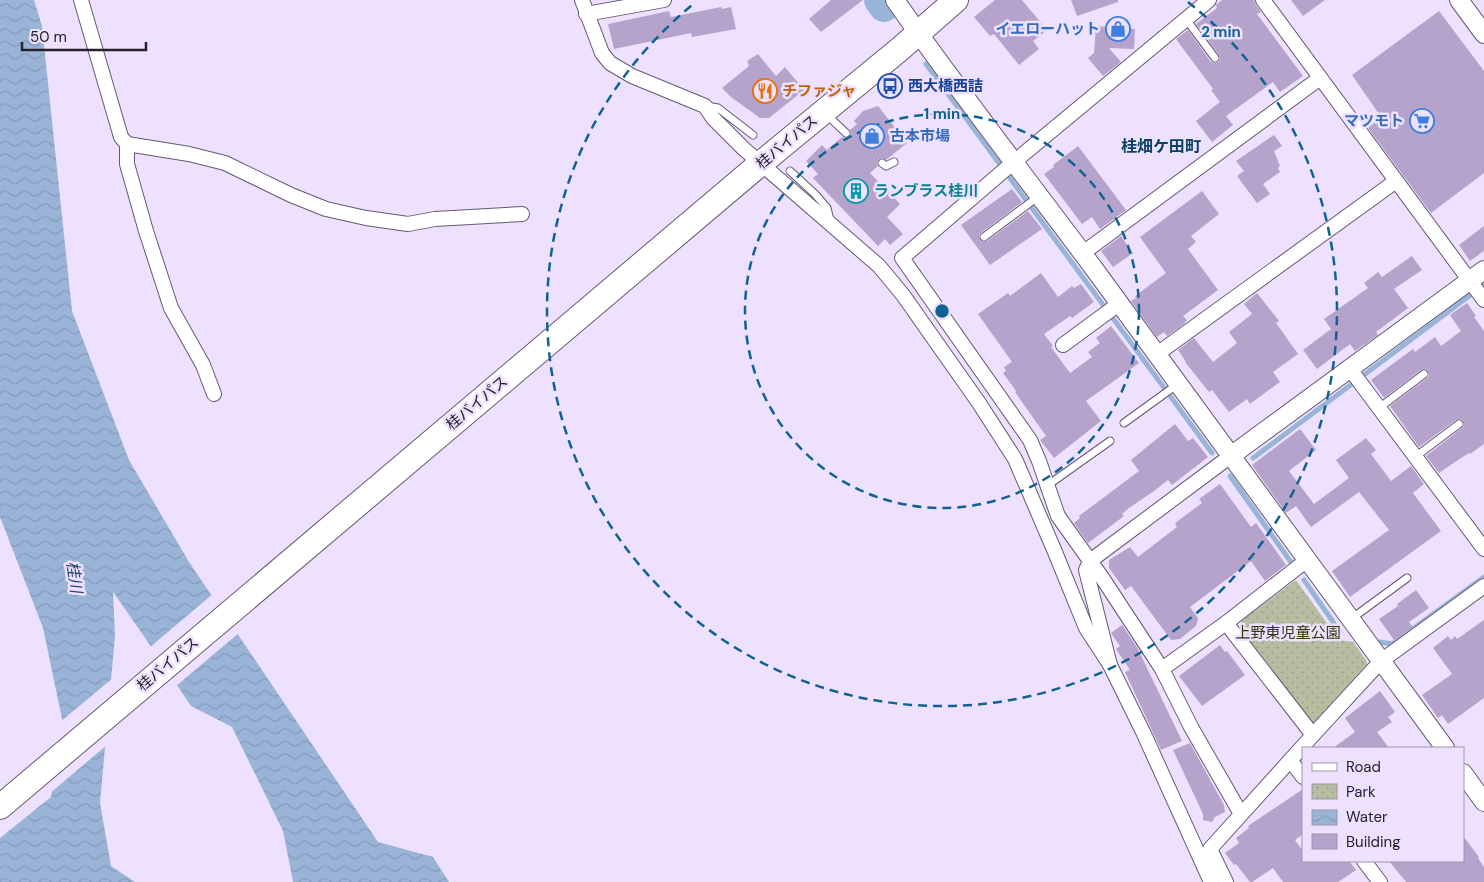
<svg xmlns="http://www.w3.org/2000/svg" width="1484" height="882" viewBox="0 0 1484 882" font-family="'DM Sans','Noto Sans JP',sans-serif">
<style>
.park{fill:url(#park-dots)}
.water{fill:url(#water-waves)}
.pier{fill:#eee1ff}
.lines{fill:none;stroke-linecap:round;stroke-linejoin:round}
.stream{stroke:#9ab4d8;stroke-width:5}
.river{stroke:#9ab4d8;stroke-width:30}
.building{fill:#b5a3cb}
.service-casing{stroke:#645972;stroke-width:9}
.minor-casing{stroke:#645972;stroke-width:16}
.tertiary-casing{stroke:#645972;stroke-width:20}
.trunk-casing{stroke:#645972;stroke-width:26}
.service{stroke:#fff;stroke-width:7}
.minor{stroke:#fff;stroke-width:14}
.tertiary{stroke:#fff;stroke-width:18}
.trunk{stroke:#fff;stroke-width:24}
.ring{fill:none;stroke:#106294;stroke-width:2.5;stroke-dasharray:9 6}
.labels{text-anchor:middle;stroke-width:5;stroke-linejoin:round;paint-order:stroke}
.shop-label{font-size:15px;font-weight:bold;fill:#366cbe;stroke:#eee1ff;text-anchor:end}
.transit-label{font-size:15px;font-weight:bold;fill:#164399;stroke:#eee1ff;text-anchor:start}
.food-label{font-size:15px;font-weight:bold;fill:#c56008;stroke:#eee1ff;text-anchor:start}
.street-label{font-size:15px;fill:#25202b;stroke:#eee1ff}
.culture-label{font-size:15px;font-weight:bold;fill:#0d838f;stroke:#eee1ff;text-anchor:start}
.park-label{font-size:15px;fill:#303905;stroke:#eee1ff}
.neighbourhood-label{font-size:16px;font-weight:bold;fill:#084062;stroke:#eee1ff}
.water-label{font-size:16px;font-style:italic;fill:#214573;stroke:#eee1ff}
.centre{fill:#106294;stroke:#eee1ff;stroke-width:2.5}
.ring-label{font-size:15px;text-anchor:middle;font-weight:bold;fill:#106294;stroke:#eee1ff;stroke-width:5;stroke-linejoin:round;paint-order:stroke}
</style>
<defs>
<pattern id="park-dots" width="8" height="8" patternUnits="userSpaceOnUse" patternTransform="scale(1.25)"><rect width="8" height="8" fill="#b6bda1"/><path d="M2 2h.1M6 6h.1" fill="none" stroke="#9ca28b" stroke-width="1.8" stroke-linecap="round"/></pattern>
<pattern id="water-waves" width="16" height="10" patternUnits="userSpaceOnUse" patternTransform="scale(1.25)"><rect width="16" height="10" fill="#9ab4d8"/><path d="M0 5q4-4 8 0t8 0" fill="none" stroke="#859aba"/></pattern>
</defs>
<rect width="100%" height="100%" fill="#eee1ff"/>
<path class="park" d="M 1296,580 L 1339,640 L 1353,642 L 1366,660 L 1367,664 L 1311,726 L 1240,632 L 1242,620 Z"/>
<path class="water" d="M 0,0 L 34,0 L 42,26 L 72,311 L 129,460 L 189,562 L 378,842 L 433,857 L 449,882 L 293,882 L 283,831 L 232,727 L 191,706 L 141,632 L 113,592 L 115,636 L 100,803 L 111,866 L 135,882 L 0,882 L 0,838 L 51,797 L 64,728 L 43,628 L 0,517 Z"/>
<g class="pier">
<path d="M 214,593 L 240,632 L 175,687 L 149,648 Z"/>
<path d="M 113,678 L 107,745 L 49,794 L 62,728 L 60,722 Z"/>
</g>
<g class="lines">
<g class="stream">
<path d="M 926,64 L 1212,453"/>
<path d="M 1253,458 L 1484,285"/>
<path d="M 1230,476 L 1293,565"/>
<path d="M 1304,580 L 1340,632"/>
<path d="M 1380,642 L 1392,644 L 1484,577"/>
</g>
<path class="river" d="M 879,0 L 884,7"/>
</g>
<g class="building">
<path d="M 831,0 L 863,0 L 821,32 L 809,19 Z"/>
<path d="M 995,0 L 1022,0 L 1047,30 L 1033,41 L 1039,49 L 1019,65 L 994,34 L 990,36 L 974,17 Z"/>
<path d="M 1071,0 L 1118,0 L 1118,2 L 1077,16 Z"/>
<path d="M 1222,0 L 1254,0 L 1256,5 L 1261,12 L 1257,14 L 1303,76 L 1280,92 L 1273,82 L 1226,116 L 1233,125 L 1212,142 L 1196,121 L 1220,102 L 1211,90 L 1213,89 L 1176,39 L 1188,30 L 1211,62 L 1215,63 L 1219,62 L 1220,58 L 1219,55 L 1196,24 L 1217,8 L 1216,5 Z"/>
<path d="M 1291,0 L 1325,0 L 1303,16 Z"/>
<path d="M 721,7 L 722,9 L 731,7 L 736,29 L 692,37 L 691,33 L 614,49 L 608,24 L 669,11 L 671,17 Z"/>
<path d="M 1439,11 L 1484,71 L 1484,173 L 1431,213 L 1368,128 L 1381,117 L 1352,75 Z"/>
<path d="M 1096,26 L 1135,29 L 1134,49 L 1109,48 L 1121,62 L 1103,76 L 1088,58 L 1094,53 Z"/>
<path d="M 758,54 L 776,76 L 785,67 L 804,90 L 769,118 L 760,118 L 731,97 L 722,88 L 749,66 L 747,61 Z"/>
<path d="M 878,106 L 907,143 L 886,160 L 882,158 L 878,159 L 877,163 L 878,166 L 870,173 L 900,204 L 887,217 L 903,234 L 890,245 L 885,239 L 878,246 L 813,178 L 818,174 L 806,161 L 822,145 L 827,150 L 842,137 L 845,138 L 849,137 L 851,134 L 850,130 L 857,124 L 854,121 L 863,111 Z"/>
<path d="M 1274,135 L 1282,146 L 1274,151 L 1280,166 L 1278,168 L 1280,172 L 1263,184 L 1270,194 L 1257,203 L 1237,176 L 1244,171 L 1236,161 Z"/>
<path d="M 1078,146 L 1126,210 L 1100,229 L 1092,217 L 1082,224 L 1044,174 L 1054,167 L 1053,165 Z"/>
<path d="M 1012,189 L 1022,202 L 981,233 L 979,235 L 980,240 L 982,242 L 987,241 L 1028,211 L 1042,229 L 990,265 L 961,225 Z"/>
<path d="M 1202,191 L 1219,214 L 1191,236 L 1196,242 L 1188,249 L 1218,290 L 1183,316 L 1187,320 L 1184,324 L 1167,336 L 1164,332 L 1157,337 L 1131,301 L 1136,298 L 1135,296 L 1166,273 L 1140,237 Z"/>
<path d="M 1484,226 L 1484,251 L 1470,261 L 1459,245 Z"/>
<path d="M 1121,236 L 1133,253 L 1113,267 L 1101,251 Z"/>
<path d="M 1412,256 L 1422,270 L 1394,289 L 1408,308 L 1376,332 L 1378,335 L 1355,351 L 1350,344 L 1317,369 L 1303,350 L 1331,329 L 1324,319 L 1368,288 L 1364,283 L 1378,272 L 1382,277 Z"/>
<path d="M 1041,273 L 1058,297 L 1072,286 L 1074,288 L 1081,284 L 1094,302 L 1072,318 L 1070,316 L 1044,334 L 1053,346 L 1051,347 L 1070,373 L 1092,357 L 1088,352 L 1100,343 L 1096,338 L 1111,326 L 1139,363 L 1086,401 L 1101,421 L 1054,458 L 1040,440 L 1046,436 L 1015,392 L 1016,391 L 1003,373 L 1006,371 L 1004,367 L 1012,362 L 978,314 L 1008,293 L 1010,296 Z"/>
<path d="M 1257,293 L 1279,321 L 1276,323 L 1298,354 L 1273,372 L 1280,382 L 1250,404 L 1247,399 L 1229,412 L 1212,390 L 1209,392 L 1185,362 L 1186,362 L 1178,350 L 1194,338 L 1213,362 L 1237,343 L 1229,332 L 1252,314 L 1244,304 Z"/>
<path d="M 1467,303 L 1476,316 L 1474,317 L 1484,331 L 1484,444 L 1470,454 L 1469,453 L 1458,460 L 1439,473 L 1426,456 L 1462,428 L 1464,426 L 1463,421 L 1461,419 L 1456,420 L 1419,447 L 1390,406 L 1427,378 L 1429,376 L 1428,371 L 1426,369 L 1421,370 L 1384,398 L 1371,380 L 1413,349 L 1415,352 L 1435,337 L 1441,346 L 1461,331 L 1450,315 Z"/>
<path d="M 1175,424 L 1188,441 L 1193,438 L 1208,457 L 1172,485 L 1168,480 L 1154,491 L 1129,508 L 1122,514 L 1124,516 L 1088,543 L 1074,523 L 1080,518 L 1079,516 L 1139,471 L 1131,460 Z"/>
<path d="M 1300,429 L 1316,450 L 1289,471 L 1314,504 L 1349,478 L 1336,460 L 1366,438 L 1376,450 L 1371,454 L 1391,481 L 1411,466 L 1424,484 L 1413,493 L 1441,531 L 1350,597 L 1332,571 L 1389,530 L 1359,492 L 1311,527 L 1296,506 L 1286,513 L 1252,465 Z"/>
<path d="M 1220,484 L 1251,527 L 1256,523 L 1286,565 L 1265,581 L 1251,561 L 1190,607 L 1198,618 L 1196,626 L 1180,639 L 1171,640 L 1131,586 L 1125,590 L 1109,568 L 1109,560 L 1130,547 L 1138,557 L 1177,527 L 1175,523 L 1202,503 L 1199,499 Z"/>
<path d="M 1416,590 L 1429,608 L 1409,622 L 1413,627 L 1394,640 L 1379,619 L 1398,606 L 1397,604 Z"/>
<path d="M 1484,620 L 1484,698 L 1448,724 L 1442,715 L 1438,718 L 1422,695 L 1452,674 L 1433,648 L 1448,636 L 1451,640 L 1455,636 L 1457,639 Z"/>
<path d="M 1122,625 L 1137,647 L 1182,741 L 1161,750 L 1125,672 L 1130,670 L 1116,649 L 1120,646 L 1111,633 Z"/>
<path d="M 1220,645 L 1225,652 L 1227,651 L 1245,675 L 1202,706 L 1179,676 Z"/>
<path d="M 1380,691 L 1395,712 L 1388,717 L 1392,722 L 1377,732 L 1389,748 L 1333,748 L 1355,732 L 1345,718 Z"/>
<path d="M 1190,743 L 1224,805 L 1225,812 L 1215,817 L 1212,822 L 1203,820 L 1203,814 L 1173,750 Z"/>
<path d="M 1303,789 L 1303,834 L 1295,840 L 1303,851 L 1303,861 L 1349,861 L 1356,870 L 1338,882 L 1283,882 L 1273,868 L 1252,882 L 1250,882 L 1236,864 L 1234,865 L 1225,853 L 1239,843 L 1236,838 L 1249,828 L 1248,826 Z"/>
<path d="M 1463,836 L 1479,857 L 1478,858 L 1484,867 L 1484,882 L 1406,882 L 1389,861 L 1463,861 Z"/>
</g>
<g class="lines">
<defs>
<g id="service">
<path d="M 1186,19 L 1215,58"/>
<path d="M 706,106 L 718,108 L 753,135"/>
<path d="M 826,114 L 846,133"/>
<path d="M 882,163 L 886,166 L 894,162"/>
<path d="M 790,171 L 815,194 L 827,208 L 830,220"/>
<path d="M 984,237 L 1039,196"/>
<path d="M 1379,408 L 1424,374"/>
<path d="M 1124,423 L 1178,384"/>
<path d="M 1415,457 L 1459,424"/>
<path d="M 1048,485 L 1110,441"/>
<path d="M 1351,619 L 1407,578"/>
</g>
<g id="minor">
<path d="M 81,0 L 121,137 L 127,144 L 127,164 L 146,231 L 171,308 L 203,365 L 214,394"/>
<path d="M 582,0 L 602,53 L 610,63 L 632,76 L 705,106 L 713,118 L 744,149 L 879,266 L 903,295 L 979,403 L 1015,459 L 1055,552 L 1086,628 L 1110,665"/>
<path d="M 1209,0 L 1015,161 L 902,258 L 1030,440 L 1039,461 L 1058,516 L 1103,579 L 1162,669 L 1191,727 L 1241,814"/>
<path d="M 1263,0 L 1484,300"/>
<path d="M 586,14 L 664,0"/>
<path d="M 127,144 L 189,154 L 225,163 L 291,195 L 326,209 L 366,218 L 408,224 L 435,219 L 522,214"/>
<path d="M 1083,253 L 1320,78"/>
<path d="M 1063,345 L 1120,303"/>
<path d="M 1157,354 L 1396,181"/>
<path d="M 1350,369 L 1484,549"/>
<path d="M 1226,623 L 1313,735"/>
<path d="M 1162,669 L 1226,623 L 1307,560"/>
<path d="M 1290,760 L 1303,777"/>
<path d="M 1364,861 L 1380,882"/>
<path d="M 1211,882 L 1144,734 L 1110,665 L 1086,570 L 1090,561 L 1232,455"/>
<path d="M 1226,882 L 1210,849 L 1313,735 L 1381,661 L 1484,586"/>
</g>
<g id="tertiary">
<path d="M 895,0 C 959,92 1028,180 1095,270 C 1213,429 1328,589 1445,748"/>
<path d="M 1459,0 L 1484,34"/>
<path d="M 1232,455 L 1484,270"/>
<path d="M 1463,773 L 1484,802"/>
</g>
<path id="trunk" d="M 0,807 L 760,164 L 900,49 L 956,0"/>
</defs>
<use href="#service" class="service-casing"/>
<use href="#minor" class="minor-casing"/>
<use href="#tertiary" class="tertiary-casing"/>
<use href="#trunk" class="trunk-casing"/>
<use href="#service" class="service"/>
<use href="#minor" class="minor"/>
<use href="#tertiary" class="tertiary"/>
<use href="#trunk" class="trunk"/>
</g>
<g class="ring">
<circle cx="942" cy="311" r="197"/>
<path d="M1188 2A395 395 0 1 1 696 2"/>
</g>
<defs>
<symbol id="shop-ring" viewBox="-11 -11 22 22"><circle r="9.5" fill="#eee1ff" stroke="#3f7fe0" stroke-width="1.5"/><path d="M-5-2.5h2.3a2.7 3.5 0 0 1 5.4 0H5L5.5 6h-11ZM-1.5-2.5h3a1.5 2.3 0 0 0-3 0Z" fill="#3f7fe0"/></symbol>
<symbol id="bus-ring" viewBox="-11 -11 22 22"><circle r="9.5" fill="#eee1ff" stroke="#1a4fb4" stroke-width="1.5"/><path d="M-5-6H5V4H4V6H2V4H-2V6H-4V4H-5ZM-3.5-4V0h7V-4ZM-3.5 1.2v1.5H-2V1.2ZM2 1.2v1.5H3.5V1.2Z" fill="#1a4fb4"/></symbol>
<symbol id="restaurant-ring" viewBox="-11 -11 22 22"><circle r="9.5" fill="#eee1ff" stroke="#e8710a" stroke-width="1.5"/><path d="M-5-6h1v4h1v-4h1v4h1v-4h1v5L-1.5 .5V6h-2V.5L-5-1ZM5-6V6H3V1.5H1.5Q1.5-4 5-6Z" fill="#e8710a"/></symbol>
<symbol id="supermarket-ring" viewBox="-11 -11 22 22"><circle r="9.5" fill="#eee1ff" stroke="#3f7fe0" stroke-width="1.5"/><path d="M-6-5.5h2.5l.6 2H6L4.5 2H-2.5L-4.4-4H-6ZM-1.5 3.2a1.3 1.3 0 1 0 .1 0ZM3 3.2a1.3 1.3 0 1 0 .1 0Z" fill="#3f7fe0"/></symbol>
<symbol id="building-ring" viewBox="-11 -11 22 22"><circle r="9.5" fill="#eee1ff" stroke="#0f9aa8" stroke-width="1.5"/><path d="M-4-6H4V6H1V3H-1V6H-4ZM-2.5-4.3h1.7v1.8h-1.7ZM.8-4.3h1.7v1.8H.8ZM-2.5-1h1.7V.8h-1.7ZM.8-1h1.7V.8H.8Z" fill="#0f9aa8"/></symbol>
</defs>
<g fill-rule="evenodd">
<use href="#shop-ring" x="1104" y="15" width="28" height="28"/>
<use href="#bus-ring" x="876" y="72" width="28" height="28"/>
<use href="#restaurant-ring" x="751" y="77" width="28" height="28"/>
<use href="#supermarket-ring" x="1408" y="107" width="28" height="28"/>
<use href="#shop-ring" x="858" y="122" width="28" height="28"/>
<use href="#building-ring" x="842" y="177" width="28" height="28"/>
</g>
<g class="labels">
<g class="shop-label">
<text x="1100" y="34">イエローハット</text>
<text x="1404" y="126">マツモト</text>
<text x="890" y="141" text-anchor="start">古本市場</text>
</g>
<g class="transit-label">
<text x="908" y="91">西大橋西詰</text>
</g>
<g class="food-label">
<text x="782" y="96">チファジャ</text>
</g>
<g class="street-label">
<text transform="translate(787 142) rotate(-40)" y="5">桂バイパス</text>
<text transform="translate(477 403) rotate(-40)" y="5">桂バイパス</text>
<text transform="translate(168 664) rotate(-40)" y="5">桂バイパス</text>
</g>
<g class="culture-label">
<text x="874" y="196">ランブラス桂川</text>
</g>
<g class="park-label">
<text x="1288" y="638">上野東児童公園</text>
</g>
<g class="neighbourhood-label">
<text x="1161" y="152">桂畑ケ田町</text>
</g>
<g class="water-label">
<text transform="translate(75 577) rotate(82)" y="6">桂川</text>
</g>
</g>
<circle cx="942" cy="311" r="8" class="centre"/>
<g class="ring-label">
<text x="1221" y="37">2 min</text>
<text x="942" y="119">1 min</text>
</g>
<rect x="1302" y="747" width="162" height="115" fill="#eee1ff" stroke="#9e94aa"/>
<rect x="1312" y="763" width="25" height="8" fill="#ffffff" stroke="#9e94aa"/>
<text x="1346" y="772" font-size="15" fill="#25202b">Road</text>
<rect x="1312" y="784" width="25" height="15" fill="url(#park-dots)" stroke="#9e94aa"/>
<text x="1346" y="797" font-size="15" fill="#25202b">Park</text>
<rect x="1312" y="810" width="25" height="15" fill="url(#water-waves)" stroke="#9e94aa"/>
<text x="1346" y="822" font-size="15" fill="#25202b">Water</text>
<rect x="1312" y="834" width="25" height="15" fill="#b5a3cb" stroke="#9e94aa"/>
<text x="1346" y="847" font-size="15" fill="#25202b">Building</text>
<path d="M22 42v8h124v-8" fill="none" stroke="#25202b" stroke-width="2.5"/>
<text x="30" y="42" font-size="15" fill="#25202b" stroke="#eee1ff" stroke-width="4" paint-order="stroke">50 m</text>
</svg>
